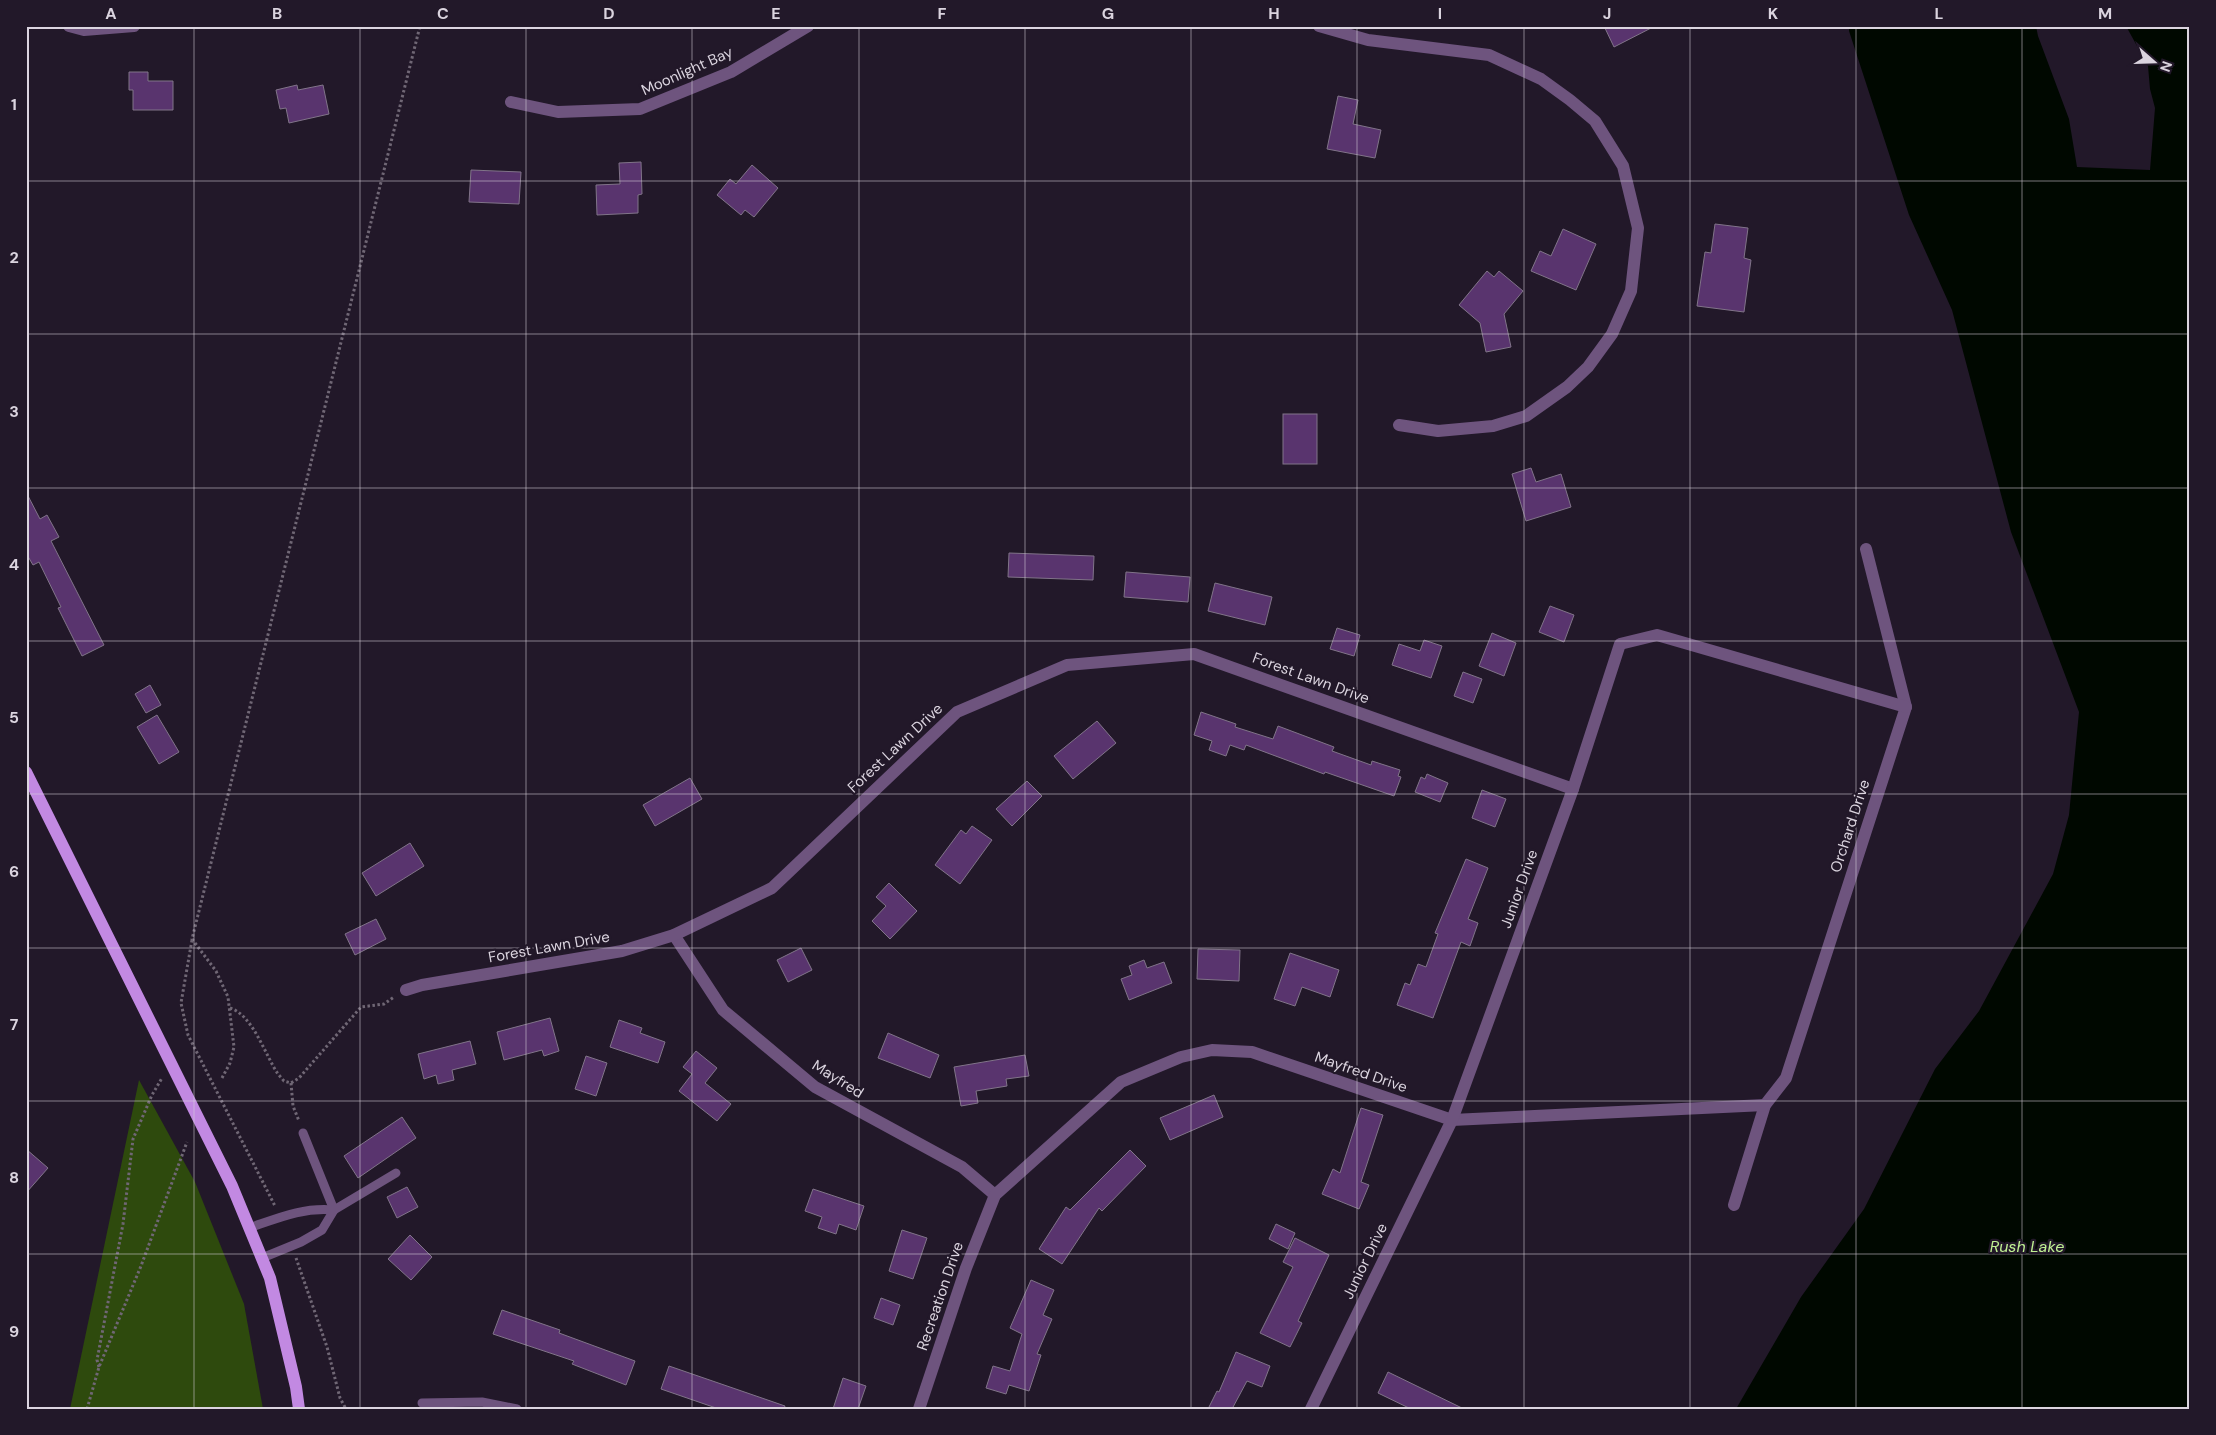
<svg xmlns="http://www.w3.org/2000/svg" width="2216" height="1435" viewBox="0 0 2216 1435" font-family="'DM Sans',sans-serif">
<style>
.green{fill:#2e4a0d}
.water{fill:#000800}
.building{fill:#59346e;stroke:#817489}
.lines{fill:none;stroke-linecap:round;stroke-linejoin:round}
.path{stroke:#706775;stroke-width:3;stroke-dasharray:2.5 2.5;stroke-linecap:butt}
.service{stroke:#6e547e;stroke-width:9}
.minor{stroke:#6e547e;stroke-width:12}
.primary{stroke:#c289e2;stroke-width:12}
.grid{fill:none;stroke:#dbd4df;stroke-width:1;stroke-opacity:0.55}
.labels{text-anchor:middle;stroke-width:4.5;stroke-linejoin:round;paint-order:stroke}
.street-label{font-size:15px;fill:#dbd4df;stroke:#221829}
.water-label{font-size:16px;font-style:italic;fill:#c0f193;stroke:#221829}
.neatline{fill:none;stroke:#dbd4df;stroke-width:2}
.grid-label{font-size:16px;text-anchor:middle;font-weight:bold;fill:#dbd4df}
</style>
<rect width="100%" height="100%" fill="#221829"/>
<path class="green" d="M 139,1080 L 195,1182 L 244,1304 L 263,1409 L 70,1409 Z"/>
<path class="water" d="M 1849,26 L 2036,26 L 2038,36 L 2069,119 L 2077,167 L 2150,170 L 2155,108 L 2150,89 L 2148,66 L 2126,26 L 2190,26 L 2190,1409 L 1736,1409 L 1801,1297 L 1864,1209 L 1935,1069 L 1979,1011 L 2053,874 L 2069,815 L 2079,712 L 2011,532 L 1952,310 L 1909,215 L 1849,31 Z"/>
<g class="building">
<path d="M 1604,26 L 1655,26 L 1614,47 Z"/>
<path d="M 129,72 L 148,72 L 148,81 L 173,81 L 173,110 L 133,110 L 133,90 L 129,90 Z"/>
<path d="M 297,85 L 298,90 L 323,85 L 329,114 L 289,123 L 286,108 L 280,109 L 276,90 Z"/>
<path d="M 1338,96 L 1358,100 L 1353,124 L 1381,130 L 1375,158 L 1327,149 Z"/>
<path d="M 641,162 L 642,194 L 638,195 L 638,213 L 597,215 L 596,185 L 620,184 L 619,163 Z"/>
<path d="M 752,165 L 778,188 L 754,217 L 745,210 L 741,215 L 717,195 L 730,179 L 736,184 Z"/>
<path d="M 471,170 L 521,172 L 519,204 L 469,202 Z"/>
<path d="M 1715,224 L 1748,228 L 1744,258 L 1751,260 L 1744,312 L 1697,306 L 1705,252 L 1711,253 Z"/>
<path d="M 1563,229 L 1596,244 L 1576,290 L 1531,271 L 1540,251 L 1551,256 Z"/>
<path d="M 1487,271 L 1494,277 L 1499,271 L 1523,291 L 1504,314 L 1511,347 L 1486,352 L 1480,323 L 1459,305 Z"/>
<rect x="1283" y="414" width="34" height="50"/>
<path d="M 1531,468 L 1536,482 L 1561,474 L 1571,507 L 1526,521 L 1512,474 Z"/>
<path d="M 26,492 L 40,519 L 47,515 L 59,537 L 51,541 L 104,645 L 82,656 L 58,608 L 61,607 L 39,562 L 33,565 L 26,553 Z"/>
<path d="M 1009,553 L 1094,556 L 1093,580 L 1008,577 Z"/>
<path d="M 1126,572 L 1190,577 L 1188,602 L 1124,597 Z"/>
<path d="M 1215,583 L 1272,597 L 1265,625 L 1208,611 Z"/>
<path d="M 1550,606 L 1574,615 L 1564,642 L 1539,632 Z"/>
<path d="M 1337,628 L 1360,635 L 1354,656 L 1330,649 Z"/>
<path d="M 1492,633 L 1516,643 L 1504,676 L 1479,666 Z"/>
<path d="M 1424,640 L 1442,646 L 1431,678 L 1392,665 L 1399,644 L 1420,651 Z"/>
<path d="M 1463,672 L 1482,679 L 1473,703 L 1454,696 Z"/>
<path d="M 150,685 L 161,705 L 146,713 L 135,694 Z"/>
<path d="M 1201,712 L 1236,724 L 1235,727 L 1273,739 L 1278,726 L 1334,747 L 1332,751 L 1371,765 L 1372,761 L 1400,770 L 1398,776 L 1401,777 L 1394,796 L 1325,772 L 1324,774 L 1246,745 L 1244,750 L 1230,745 L 1226,756 L 1209,750 L 1212,741 L 1194,735 Z"/>
<path d="M 157,715 L 179,752 L 159,764 L 137,727 Z"/>
<path d="M 1097,721 L 1116,743 L 1073,779 L 1054,756 Z"/>
<path d="M 1427,774 L 1448,783 L 1440,802 L 1415,792 L 1421,777 L 1425,779 Z"/>
<path d="M 690,778 L 702,799 L 655,826 L 643,805 Z"/>
<path d="M 1027,781 L 1042,796 L 1012,826 L 996,809 Z"/>
<path d="M 1482,790 L 1506,799 L 1495,827 L 1472,818 Z"/>
<path d="M 972,826 L 992,840 L 960,884 L 935,865 L 961,830 L 966,834 Z"/>
<path d="M 410,843 L 424,866 L 376,896 L 362,873 Z"/>
<path d="M 1466,859 L 1488,868 L 1468,919 L 1478,923 L 1470,946 L 1461,942 L 1433,1018 L 1397,1005 L 1405,983 L 1410,985 L 1418,964 L 1426,967 L 1438,934 L 1435,933 Z"/>
<path d="M 889,883 L 917,911 L 890,939 L 872,921 L 886,906 L 876,897 Z"/>
<path d="M 376,919 L 386,939 L 355,955 L 345,934 Z"/>
<path d="M 801,948 L 812,970 L 788,982 L 777,960 Z"/>
<path d="M 1198,949 L 1240,950 L 1239,981 L 1197,979 Z"/>
<path d="M 1290,953 L 1339,970 L 1330,997 L 1302,987 L 1295,1006 L 1274,999 Z"/>
<path d="M 1144,960 L 1147,968 L 1164,962 L 1172,983 L 1129,1000 L 1121,979 L 1132,975 L 1129,966 Z"/>
<path d="M 550,1018 L 559,1051 L 544,1056 L 542,1050 L 504,1060 L 497,1032 Z"/>
<path d="M 619,1020 L 642,1028 L 640,1033 L 665,1042 L 658,1063 L 610,1047 Z"/>
<path d="M 888,1033 L 939,1055 L 930,1078 L 878,1058 Z"/>
<path d="M 470,1041 L 476,1064 L 452,1070 L 454,1080 L 438,1084 L 436,1075 L 424,1079 L 418,1054 Z"/>
<path d="M 696,1051 L 717,1068 L 705,1083 L 731,1104 L 717,1121 L 679,1091 L 692,1074 L 683,1067 Z"/>
<path d="M 1025,1055 L 1029,1076 L 1006,1079 L 1007,1086 L 976,1091 L 978,1103 L 961,1106 L 954,1067 Z"/>
<path d="M 586,1056 L 607,1063 L 596,1096 L 575,1089 Z"/>
<path d="M 1214,1095 L 1223,1117 L 1170,1140 L 1160,1118 Z"/>
<path d="M 1361,1108 L 1383,1115 L 1361,1182 L 1369,1185 L 1359,1209 L 1322,1194 L 1333,1169 L 1340,1173 Z"/>
<path d="M 402,1117 L 416,1138 L 358,1178 L 344,1156 Z"/>
<path d="M 26,1149 L 48,1168 L 26,1193 Z"/>
<path d="M 1130,1150 L 1146,1166 L 1102,1211 L 1099,1208 L 1062,1264 L 1039,1249 L 1066,1207 L 1070,1210 Z"/>
<path d="M 407,1187 L 418,1207 L 397,1218 L 387,1197 Z"/>
<path d="M 813,1189 L 864,1206 L 856,1230 L 839,1224 L 836,1234 L 818,1228 L 822,1217 L 805,1211 Z"/>
<path d="M 1276,1224 L 1295,1233 L 1288,1249 L 1269,1239 Z"/>
<path d="M 902,1230 L 927,1238 L 913,1279 L 889,1271 Z"/>
<path d="M 410,1235 L 432,1257 L 411,1280 L 388,1259 Z"/>
<path d="M 1295,1238 L 1329,1255 L 1298,1321 L 1302,1323 L 1290,1347 L 1260,1333 L 1293,1267 L 1283,1262 Z"/>
<path d="M 1031,1280 L 1054,1290 L 1043,1315 L 1052,1319 L 1037,1354 L 1041,1355 L 1029,1391 L 1009,1385 L 1006,1394 L 986,1388 L 993,1366 L 1010,1371 L 1022,1334 L 1010,1328 Z"/>
<path d="M 881,1298 L 900,1305 L 893,1325 L 874,1318 Z"/>
<path d="M 502,1310 L 560,1330 L 559,1333 L 635,1361 L 626,1385 L 572,1364 L 574,1361 L 493,1334 Z"/>
<path d="M 1236,1352 L 1270,1366 L 1262,1387 L 1247,1381 L 1232,1409 L 1208,1409 L 1217,1391 L 1219,1392 Z"/>
<path d="M 669,1366 L 785,1406 L 784,1409 L 719,1409 L 661,1389 Z"/>
<path d="M 1388,1372 L 1464,1409 L 1411,1409 L 1378,1393 Z"/>
<path d="M 843,1378 L 866,1386 L 858,1409 L 833,1409 Z"/>
</g>
<g class="lines">
<g class="path">
<path d="M 192,940 L 181,1003 L 188,1035 L 275,1206"/>
<path d="M 230,1008 C 253,1015 265,1055 278,1074 L 284,1081 L 291,1083 L 299,1078 L 361,1007 L 384,1004 L 394,997"/>
<path d="M 222,1078 L 230,1063 L 234,1047 L 228,997 L 216,971 L 192,939 L 420,26"/>
<path d="M 291,1083 L 293,1106 L 299,1121"/>
<path d="M 296,1258 L 327,1347 L 340,1398 L 346,1409"/>
<path d="M 99,1367 L 97,1360 L 123,1224 L 133,1139 L 152,1095 L 162,1078"/>
<path d="M 87,1409 L 99,1367 L 141,1266 L 187,1142"/>
</g>
<g class="service">
<path d="M 303,1133 L 334,1210"/>
<path d="M 249,1228 C 278,1218 303,1207 334,1210"/>
<path d="M 262,1258 L 301,1242 L 322,1230 L 334,1210 L 396,1173"/>
<path d="M 422,1403 L 482,1402 L 517,1409"/>
</g>
<g class="minor">
<path d="M 69,26 L 84,30 L 134,26"/>
<path d="M 1319,26 L 1368,40 L 1489,55 L 1541,79 L 1570,100 L 1595,121 L 1623,166 L 1638,228 L 1631,291 L 1612,334 L 1588,367 L 1567,387 L 1526,416 L 1493,426 L 1438,431 L 1399,425"/>
<path d="M 511,102 L 558,112 L 640,109 L 731,72 L 808,26"/>
<path d="M 674,935 L 723,1010 L 815,1087 L 962,1167 L 995,1195"/>
<path d="M 406,990 L 422,985 L 622,951 L 674,935 L 772,888 L 957,712 L 1067,665 L 1194,654 L 1573,789"/>
<path d="M 1734,1205 L 1765,1105 L 1786,1078 L 1906,707 L 1866,549"/>
<path d="M 919,1409 L 966,1268 L 995,1195 L 1121,1082 L 1181,1057 L 1212,1050 L 1252,1052 L 1452,1120 L 1765,1105"/>
<path d="M 1311,1409 L 1452,1120 L 1573,789 L 1620,644 L 1657,635 L 1906,707"/>
</g>
<path class="primary" d="M 26,772 L 232,1186 L 270,1278 L 296,1387 L 299,1409"/>
</g>
<path class="grid" d="M 194,26 L 194,1409M 360,26 L 360,1409M 526,26 L 526,1409M 692,26 L 692,1409M 859,26 L 859,1409M 1025,26 L 1025,1409M 1191,26 L 1191,1409M 1357,26 L 1357,1409M 1524,26 L 1524,1409M 1690,26 L 1690,1409M 1856,26 L 1856,1409M 2022,26 L 2022,1409M 26,181 L 2190,181M 26,334 L 2190,334M 26,488 L 2190,488M 26,641 L 2190,641M 26,794 L 2190,794M 26,948 L 2190,948M 26,1101 L 2190,1101M 26,1254 L 2190,1254"/>
<g class="labels">
<g class="street-label">
<text transform="translate(687 71) rotate(-24)" y="5">Moonlight Bay</text>
<text transform="translate(1311 678) rotate(20)" y="5">Forest Lawn Drive</text>
<text transform="translate(895 748) rotate(-43)" y="5">Forest Lawn Drive</text>
<text transform="translate(1850 826) rotate(-72)" y="5">Orchard Drive</text>
<text transform="translate(1519 889) rotate(-70)" y="5">Junior Drive</text>
<text transform="translate(549 947) rotate(-10)" y="5">Forest Lawn Drive</text>
<text transform="translate(1361 1072) rotate(19)" y="5">Mayfred Drive</text>
<text transform="translate(838 1079) rotate(32)" y="5">Mayfred</text>
<text transform="translate(1365 1261) rotate(-64)" y="5">Junior Drive</text>
<text transform="translate(940 1296) rotate(-71)" y="5">Recreation Drive</text>
</g>
<g class="water-label">
<text x="2027" y="1252">Rush Lake</text>
</g>
</g>
<rect width="2216" height="1435" fill="none" stroke="#221829" stroke-width="55"/>
<g transform="translate(2154 62) rotate(110)" stroke="#221829" stroke-width="4" paint-order="stroke">
<path d="M0-4L9 19L0 12L-9 19Z" fill="#dbd4df"/>
<text y="-8" font-size="14" font-weight="bold" text-anchor="middle" fill="#dbd4df">N</text>
</g>
<rect x="28" y="28" width="2160" height="1380" class="neatline"/>
<g class="grid-label">
<text x="111" y="19">A</text>
<text x="277" y="19">B</text>
<text x="443" y="19">C</text>
<text x="609" y="19">D</text>
<text x="776" y="19">E</text>
<text x="942" y="19">F</text>
<text x="1108" y="19">G</text>
<text x="1274" y="19">H</text>
<text x="1440" y="19">I</text>
<text x="1607" y="19">J</text>
<text x="1773" y="19">K</text>
<text x="1939" y="19">L</text>
<text x="2105" y="19">M</text>
<text x="14" y="110">1</text>
<text x="14" y="263">2</text>
<text x="14" y="417">3</text>
<text x="14" y="570">4</text>
<text x="14" y="723">5</text>
<text x="14" y="877">6</text>
<text x="14" y="1030">7</text>
<text x="14" y="1183">8</text>
<text x="14" y="1337">9</text>
</g>
</svg>
